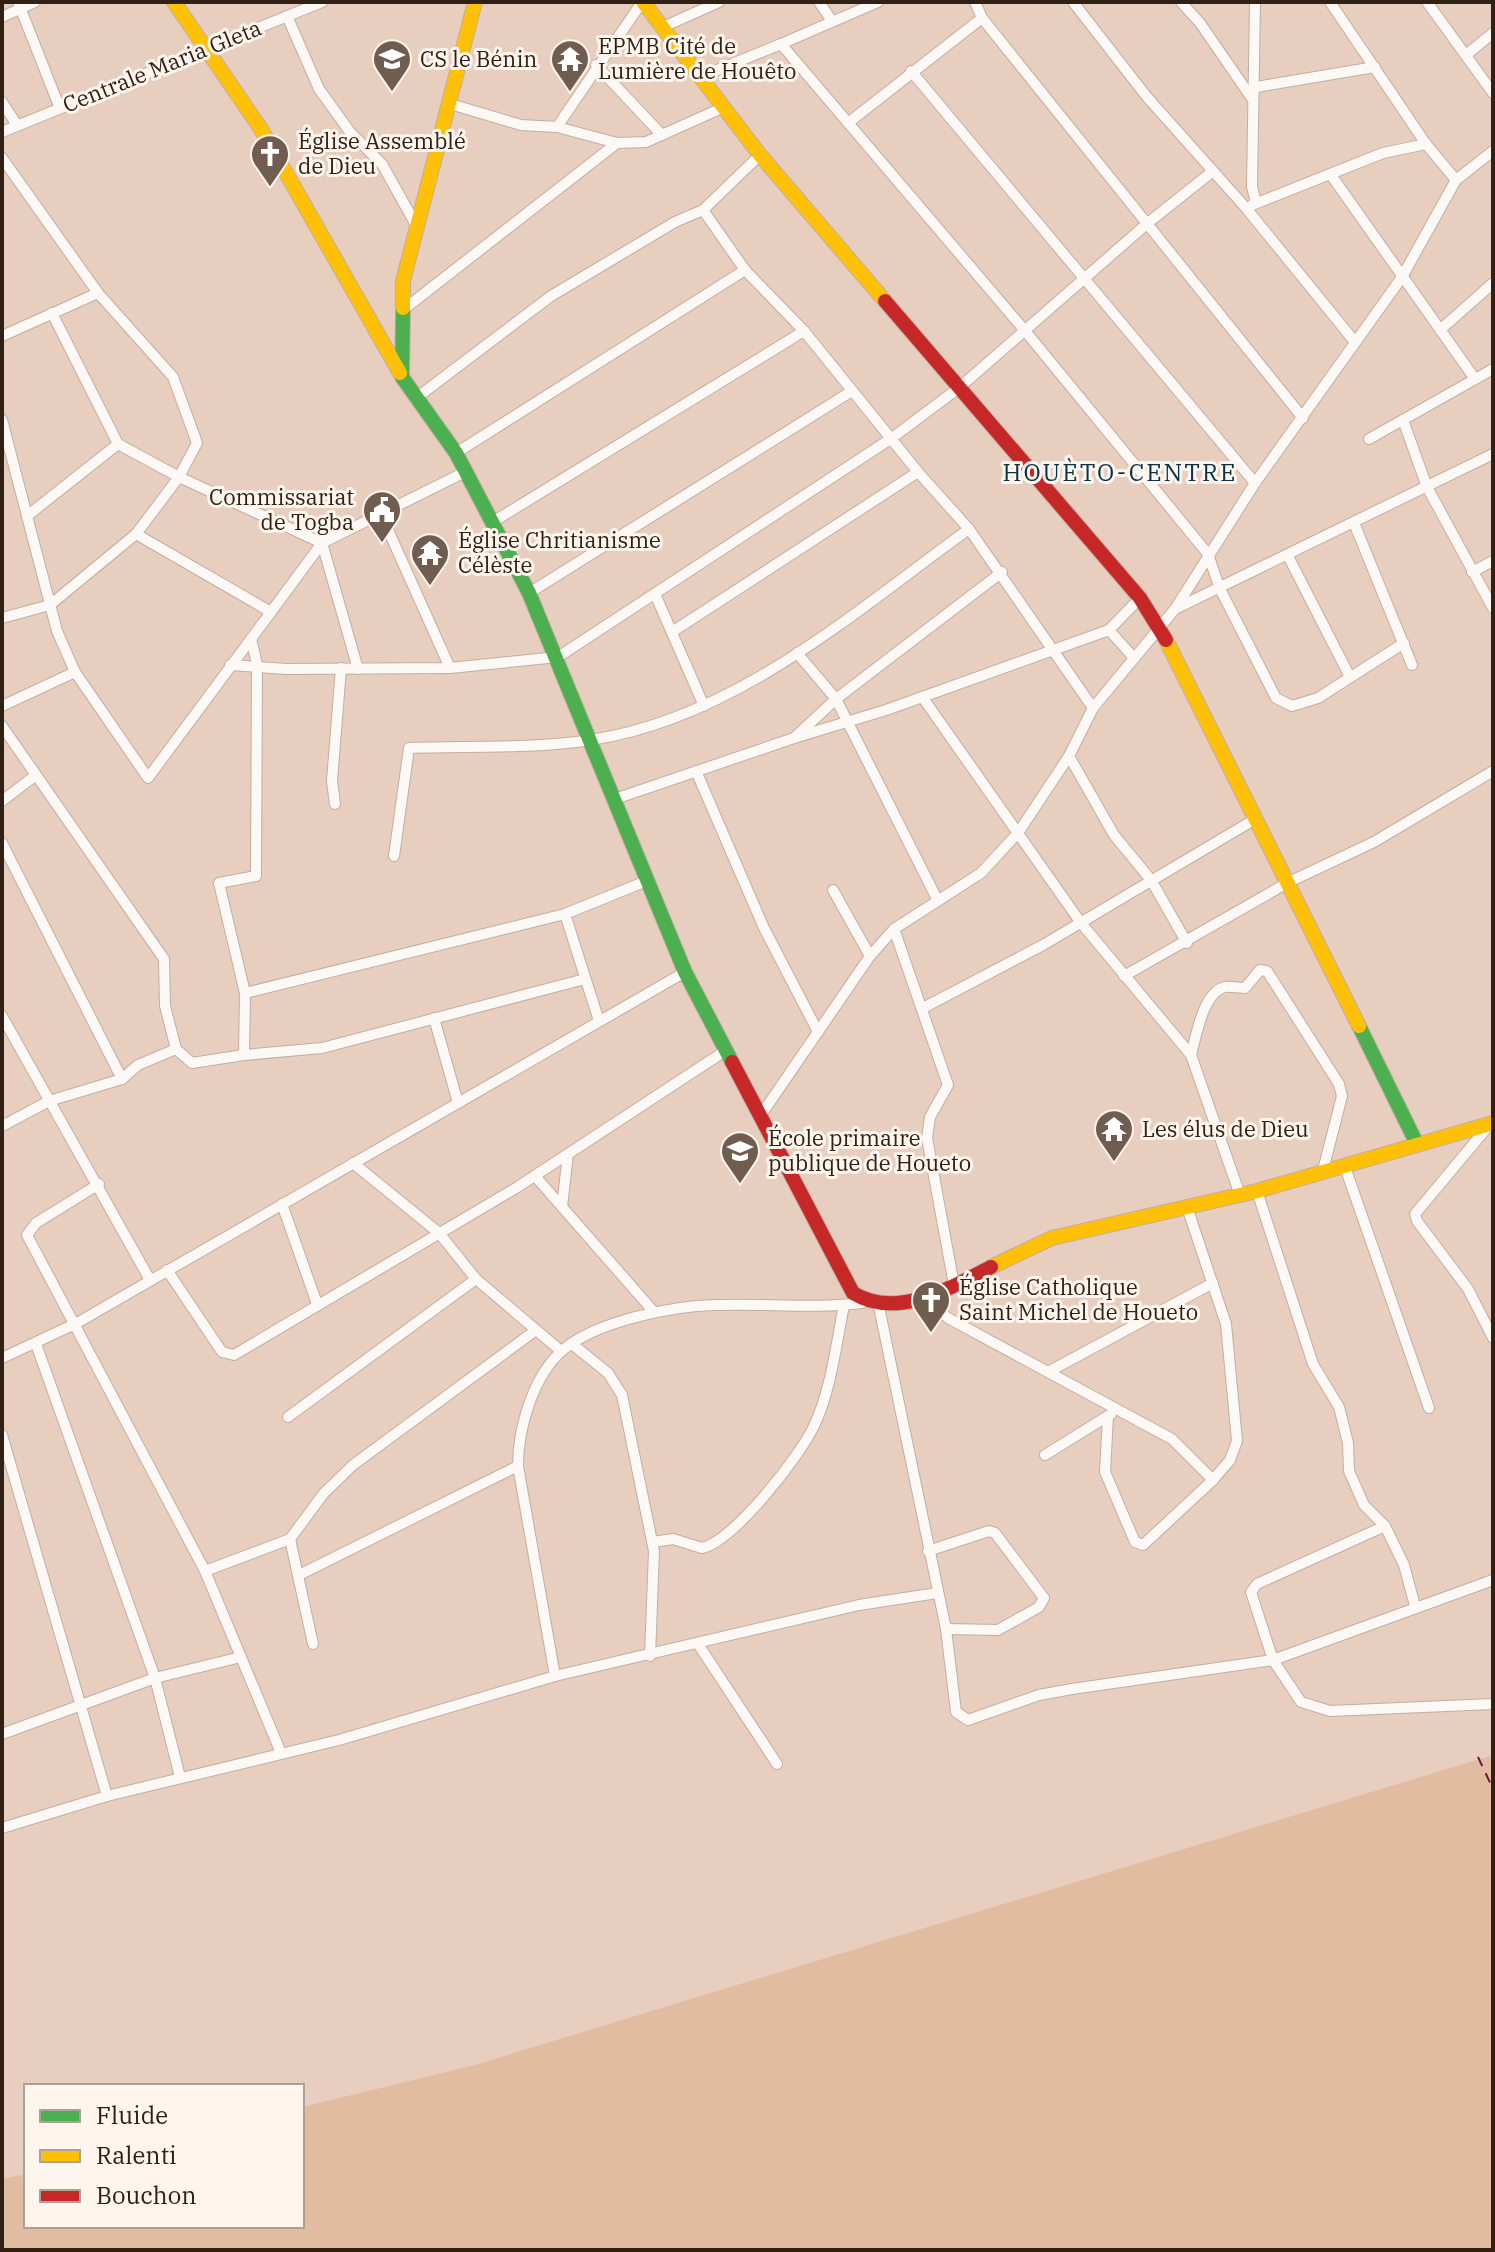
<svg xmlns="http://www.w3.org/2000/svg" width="1495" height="2252" viewBox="0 0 1495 2252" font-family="'IBM Plex Serif',serif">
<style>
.green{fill:#e2bca1}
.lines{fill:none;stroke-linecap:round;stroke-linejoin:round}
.ferry{stroke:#790f45;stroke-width:2;stroke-dasharray:10 8;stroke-linecap:butt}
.street-casing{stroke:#c2aea0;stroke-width:12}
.fast-casing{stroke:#c2aea0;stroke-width:16}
.slow-casing{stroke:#c2aea0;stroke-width:16}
.jam-casing{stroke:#c2aea0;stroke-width:16}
.street{stroke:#fcf8f5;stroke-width:10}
.fast{stroke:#4caf50;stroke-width:14}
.slow{stroke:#ffc107;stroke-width:14}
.jam{stroke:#c62828;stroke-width:14}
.labels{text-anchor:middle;stroke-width:6;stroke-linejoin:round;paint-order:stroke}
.poi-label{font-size:22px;fill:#312014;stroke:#fef5ee;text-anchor:start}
.street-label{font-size:22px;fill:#312014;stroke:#fef5ee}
.neighbourhood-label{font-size:24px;letter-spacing:2px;fill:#073349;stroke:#fef5ee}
</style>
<rect width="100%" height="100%" fill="#e8cebe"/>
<path class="green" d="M 1493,1755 L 1493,2250 L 2,2250 L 2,2179 L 26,2174 L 26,2226 L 302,2226 L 302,2107 L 471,2066 Z"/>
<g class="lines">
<path class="ferry" d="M 1478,1757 L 1493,1789"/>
<defs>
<g id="street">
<path d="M 18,2 L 59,106"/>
<path d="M 819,2 L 832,21"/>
<path d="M 878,2 L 781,44 L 1026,332 L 1208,554 L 1220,589 L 1276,698 L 1292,706 L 1318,698 L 1404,643"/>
<path d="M 975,2 L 982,18 L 1303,418"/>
<path d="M 1073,2 L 1147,97 L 1246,208 L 1355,342"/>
<path d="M 1181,2 L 1200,23 L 1253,100"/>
<path d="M 1255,2 L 1252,187 L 1256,202"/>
<path d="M 1330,2 L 1426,144 L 1456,180"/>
<path d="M 1427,2 L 1493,93"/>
<path d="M 287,16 L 319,89 L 350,132 L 382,164 L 416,225"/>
<path d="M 2,17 L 35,2"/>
<path d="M 663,27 L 719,2"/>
<path d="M 1466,55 L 1493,33"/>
<path d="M 596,65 L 662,135"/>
<path d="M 911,71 L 1255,483"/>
<path d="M 700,77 L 781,44"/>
<path d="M 1256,87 L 1375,67"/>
<path d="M 2,102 L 17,125"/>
<path d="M 447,103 L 521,125 L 557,127 L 642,2"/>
<path d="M 848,123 L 982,18"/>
<path d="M 557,127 L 617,143 L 646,142 L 722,108"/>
<path d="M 2,132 L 322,2"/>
<path d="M 2,158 L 98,293 L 173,377 L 197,443 L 179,477 L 136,534 L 50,605 L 2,618"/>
<path d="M 1331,175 L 1475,379"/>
<path d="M 1252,205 L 1383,153 L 1426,144"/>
<path d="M 703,210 L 745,270 L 804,331 L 918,472 L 969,529 L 1093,708"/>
<path d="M 403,310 L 617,143"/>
<path d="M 52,313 L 118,444 L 179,477 L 322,543 L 358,669"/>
<path d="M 1440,330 L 1493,283"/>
<path d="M 2,336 L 98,293"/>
<path d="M 415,399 L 551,296 L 675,222 L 703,210 L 760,155"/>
<path d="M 2,420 L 57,631 L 75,672 L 148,778 L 251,639"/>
<path d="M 1403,420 L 1427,487 L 1493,608"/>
<path d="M 1369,439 L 1493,369"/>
<path d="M 456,453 L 745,270"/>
<path d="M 465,472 L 322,543 L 251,639 L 257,664 L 256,876 L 219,883 L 245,993 L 244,1055 L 322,1048 L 585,979"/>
<path d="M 380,512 L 450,668"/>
<path d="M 27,516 L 118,444"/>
<path d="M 491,523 L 804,331"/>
<path d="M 1354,523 L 1412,665"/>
<path d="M 136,534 L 271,612"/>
<path d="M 1288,556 L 1350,677"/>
<path d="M 1472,572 L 1493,561"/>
<path d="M 529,593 L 852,391"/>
<path d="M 655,594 L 704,706"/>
<path d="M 1175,609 L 1255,483 L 1402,277 L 1456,180 L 1493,151"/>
<path d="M 1109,630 L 1134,658"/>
<path d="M 672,632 L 918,472"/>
<path d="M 797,653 L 836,699 L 937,899"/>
<path d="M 230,665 L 286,669 L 450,668 L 558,657 L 892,438 L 960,387 L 1149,222 L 1213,171"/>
<path d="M 923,698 L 1081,923 L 1191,1055 L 1240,1195"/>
<path d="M 2,706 L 75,672"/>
<path d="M 2,726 L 164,959 L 165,1006 L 176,1049 L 138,1065 L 122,1079 L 49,1101 L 2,1126"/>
<path d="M 794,738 L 886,710 L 1109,630 L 1140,598"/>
<path d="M 1069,756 L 1114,835 L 1151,880 L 1187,943"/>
<path d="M 696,771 L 764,928 L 818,1032"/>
<path d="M 612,800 L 794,738 L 836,699 L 1002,572"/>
<path d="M 2,801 L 36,775"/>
<path d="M 335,804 L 332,781 L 341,668"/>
<path d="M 2,843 L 122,1079"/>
<path d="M 394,856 L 409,748 C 469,746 532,749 591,740 C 736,718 854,612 969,529"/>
<path d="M 833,890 L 870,956"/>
<path d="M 565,914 L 599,1021"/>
<path d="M 894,929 L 948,1085 L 930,1117 L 927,1138 L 954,1285"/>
<path d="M 1124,976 L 1289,882 L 1374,842 L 1493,771"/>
<path d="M 245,993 L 565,914 L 649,880"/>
<path d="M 923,1008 L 1043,945 L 1257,818"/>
<path d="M 2,1016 L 150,1280"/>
<path d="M 434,1018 L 458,1103"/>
<path d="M 176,1049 L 192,1063 L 244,1055"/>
<path d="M 1191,1055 C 1196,1037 1203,992 1225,987 C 1231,986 1239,988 1245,988 L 1260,970 L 1267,971 L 1339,1084 L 1342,1096 L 1322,1174"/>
<path d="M 761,1115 L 870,956 L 894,929 L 981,873 L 1018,833 L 1069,756 L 1093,708 L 1175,609 L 1493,454"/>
<path d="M 1491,1123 L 1415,1214 L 1417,1221 L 1468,1289 L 1493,1338"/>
<path d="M 353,1163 L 439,1233 L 476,1279 L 561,1351"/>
<path d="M 1345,1167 L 1429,1408"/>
<path d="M 535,1176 L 654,1312"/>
<path d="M 99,1184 L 36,1223 L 27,1235 L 205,1571 L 281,1753"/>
<path d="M 1257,1191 L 1313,1364 L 1339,1407 L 1348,1443 L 1349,1471 L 1364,1505 L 1385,1526 L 1404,1565 L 1415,1606"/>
<path d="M 282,1204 L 317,1304"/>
<path d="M 562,1207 L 568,1154"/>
<path d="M 167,1270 L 222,1352 L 234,1355 L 516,1188 L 725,1051"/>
<path d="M 924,1298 L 948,1318 L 1172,1439 L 1213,1480"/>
<path d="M 879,1307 L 946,1629 L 956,1712 L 968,1720 L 1039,1695 L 1072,1689 L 1273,1660 L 1493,1580"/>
<path d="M 36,1344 L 155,1678 L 180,1777"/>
<path d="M 572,1344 L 608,1373 L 622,1395 L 654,1551 L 650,1656"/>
<path d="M 2,1358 L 77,1323 L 685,972"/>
<path d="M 1048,1372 L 1213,1283"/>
<path d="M 1108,1416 L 1105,1472 L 1135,1542 L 1143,1545 L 1213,1480 L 1230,1460 L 1237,1441 L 1226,1324 L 1187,1207"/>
<path d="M 288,1417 L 476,1279"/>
<path d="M 2,1435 L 107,1796"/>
<path d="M 1045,1455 L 1111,1414"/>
<path d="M 1385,1526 L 1257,1584 L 1251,1592 L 1273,1660 L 1301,1702 L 1330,1711 L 1493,1704"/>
<path d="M 290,1539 L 313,1644"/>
<path d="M 653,1542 L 673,1539 L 702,1548 C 733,1542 800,1456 814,1426 C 831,1390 836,1345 844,1305"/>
<path d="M 928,1551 L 989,1531 L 995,1533 L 1044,1598 L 1039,1607 L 998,1630 L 946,1629"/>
<path d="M 205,1571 L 290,1539 L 324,1493 L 353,1465 L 536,1330"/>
<path d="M 301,1574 L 518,1466"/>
<path d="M 698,1644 L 777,1764"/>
<path d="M 555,1676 L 518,1466 C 518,1428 533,1375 564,1349 C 598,1321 672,1306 715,1305 C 764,1303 813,1309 862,1303"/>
<path d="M 2,1734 L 155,1678 L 241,1657"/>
<path d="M 2,1828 L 107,1796 L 339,1740 L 555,1676 L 859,1605 L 937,1593"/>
</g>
<g id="fast">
<path d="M 403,308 L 402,377 L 456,453 L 529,593 L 685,972 L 732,1062"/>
<path d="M 1359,1026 L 1417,1144"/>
</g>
<g id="slow">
<path d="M 174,2 L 261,129 L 400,373"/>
<path d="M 643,2 L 760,155 L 885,301"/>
<path d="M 403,308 L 403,281 L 475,2"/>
<path d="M 1166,640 L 1359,1026"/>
<path d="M 991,1267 L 1052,1238 L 1257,1191 L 1493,1123"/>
</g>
<g id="jam">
<path d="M 885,301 L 1140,598 L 1166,640"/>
<path d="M 732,1062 L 853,1293 C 897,1320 950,1288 991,1267"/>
</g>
</defs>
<use href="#street" class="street-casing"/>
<use href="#fast" class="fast-casing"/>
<use href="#slow" class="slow-casing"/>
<use href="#jam" class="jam-casing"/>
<use href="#street" class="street"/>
<use href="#fast" class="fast"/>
<use href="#slow" class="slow"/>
<use href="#jam" class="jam"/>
</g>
<defs>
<symbol id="school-pin" viewBox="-11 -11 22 30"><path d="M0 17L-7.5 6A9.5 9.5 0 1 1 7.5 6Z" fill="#715d50" stroke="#fef5ee"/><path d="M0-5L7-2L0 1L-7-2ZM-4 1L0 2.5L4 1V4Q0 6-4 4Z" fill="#fff"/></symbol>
<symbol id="temple-pin" viewBox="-11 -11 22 30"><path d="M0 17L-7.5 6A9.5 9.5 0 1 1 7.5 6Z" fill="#715d50" stroke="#fef5ee"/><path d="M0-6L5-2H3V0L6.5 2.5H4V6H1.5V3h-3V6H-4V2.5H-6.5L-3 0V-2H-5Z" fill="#fff"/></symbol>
<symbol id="church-pin" viewBox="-11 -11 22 30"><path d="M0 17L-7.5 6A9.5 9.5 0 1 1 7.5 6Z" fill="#715d50" stroke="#fef5ee"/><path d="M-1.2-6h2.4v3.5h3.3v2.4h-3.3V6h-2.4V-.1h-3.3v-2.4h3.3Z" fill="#fff"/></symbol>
<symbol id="civic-pin" viewBox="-11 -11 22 30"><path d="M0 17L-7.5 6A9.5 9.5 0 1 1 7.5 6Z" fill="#715d50" stroke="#fef5ee"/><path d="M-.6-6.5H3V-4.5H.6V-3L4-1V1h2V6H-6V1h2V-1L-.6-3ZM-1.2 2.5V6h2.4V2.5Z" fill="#fff"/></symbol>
</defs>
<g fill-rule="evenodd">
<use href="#school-pin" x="370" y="37" width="44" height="60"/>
<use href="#temple-pin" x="548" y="37" width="44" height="60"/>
<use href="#church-pin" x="248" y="132" width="44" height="60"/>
<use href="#civic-pin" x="360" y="488" width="44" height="60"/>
<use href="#temple-pin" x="408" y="531" width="44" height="60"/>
<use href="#temple-pin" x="1092" y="1107" width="44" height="60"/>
<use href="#school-pin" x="718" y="1129" width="44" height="60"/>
<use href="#church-pin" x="909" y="1278" width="44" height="60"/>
</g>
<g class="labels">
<g class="poi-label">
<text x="598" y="54">EPMB Cité de<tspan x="598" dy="25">Lumière de Houêto</tspan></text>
<text x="420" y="67">CS le Bénin</text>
<text x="298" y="149">Église Assemblé<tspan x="298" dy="25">de Dieu</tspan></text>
<text x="354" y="505" text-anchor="end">Commissariat<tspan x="354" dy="25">de Togba</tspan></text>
<text x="458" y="548">Église Chritianisme<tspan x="458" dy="25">Célèste</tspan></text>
<text x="1142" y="1137">Les élus de Dieu</text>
<text x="768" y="1146">École primaire<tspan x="768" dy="25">publique de Houeto</tspan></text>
<text x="959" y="1295">Église Catholique<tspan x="959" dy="25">Saint Michel de Houeto</tspan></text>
</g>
<g class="street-label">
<text transform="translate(162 66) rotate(-22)" y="8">Centrale Maria Gleta</text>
</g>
<g class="neighbourhood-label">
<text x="1120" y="481">HOUÈTO-CENTRE</text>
</g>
</g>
<rect width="1495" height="2252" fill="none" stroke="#312014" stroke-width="8"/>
<rect x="24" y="2084" width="280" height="144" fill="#fef5ee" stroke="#aca097" stroke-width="2"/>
<rect x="40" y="2110" width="40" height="12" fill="#4caf50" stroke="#aca097" stroke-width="2"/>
<text x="96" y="2124" font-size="24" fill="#312014">Fluide</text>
<rect x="40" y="2150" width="40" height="12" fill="#ffc107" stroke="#aca097" stroke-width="2"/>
<text x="96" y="2164" font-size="24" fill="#312014">Ralenti</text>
<rect x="40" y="2190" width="40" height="12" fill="#c62828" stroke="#aca097" stroke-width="2"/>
<text x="96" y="2204" font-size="24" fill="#312014">Bouchon</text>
</svg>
